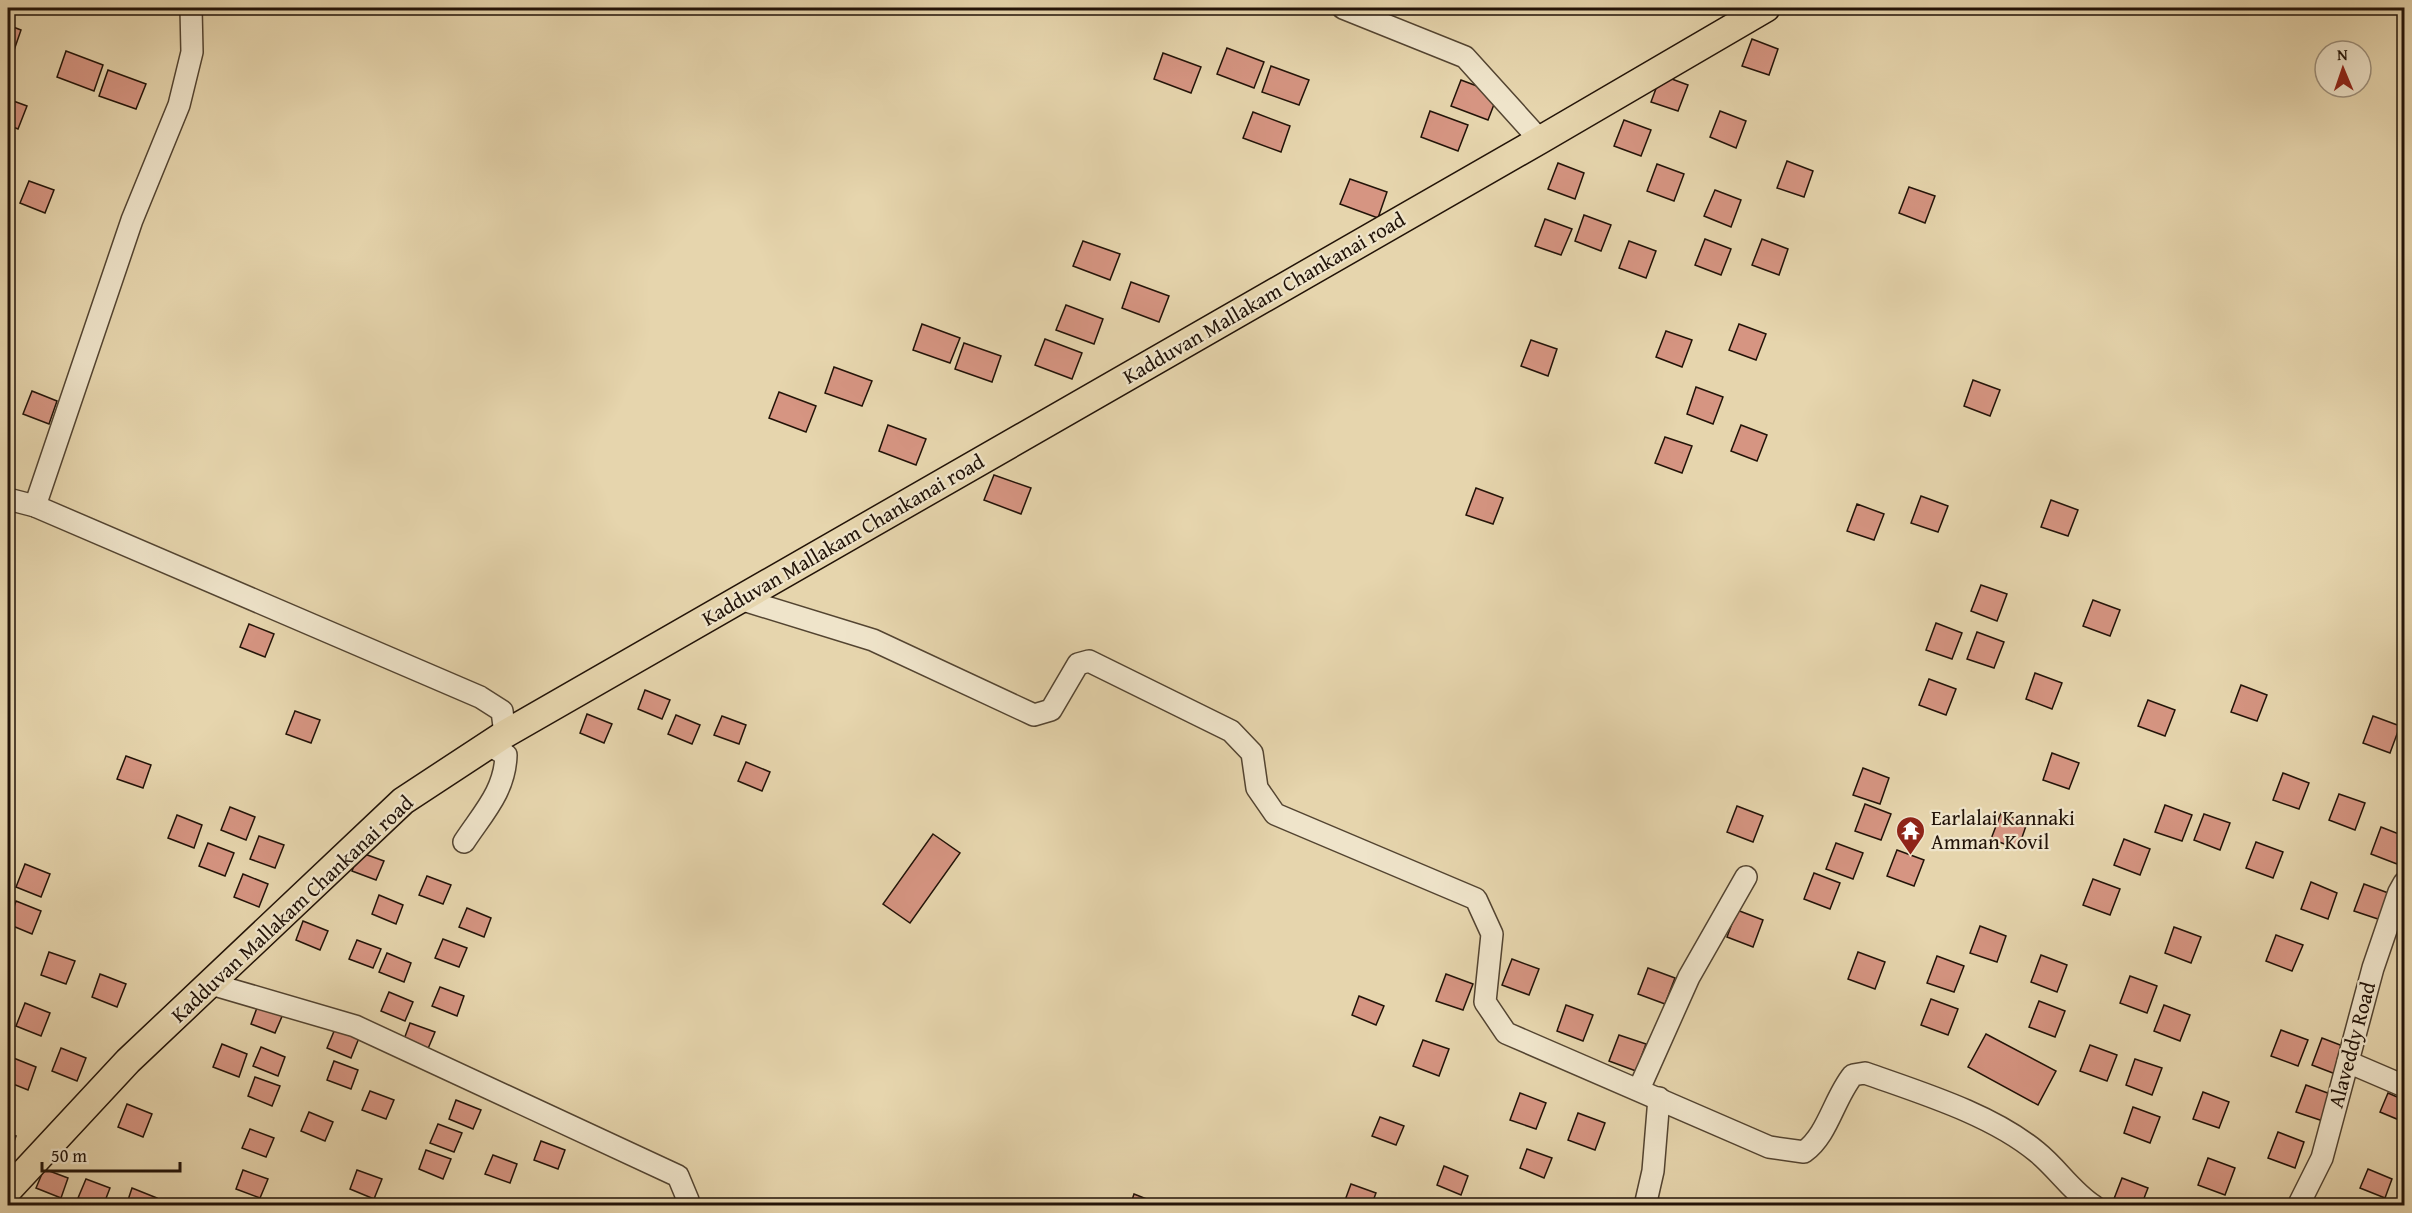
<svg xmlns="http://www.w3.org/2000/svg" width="2412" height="1213" viewBox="0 0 2412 1213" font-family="'Gentium Book Plus',serif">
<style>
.building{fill:#d69582;stroke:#221308;stroke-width:1.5}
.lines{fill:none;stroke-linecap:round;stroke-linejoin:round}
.minor-casing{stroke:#534431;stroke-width:24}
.major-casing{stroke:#221308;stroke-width:30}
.minor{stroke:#efe4ca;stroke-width:21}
.major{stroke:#e6d5ad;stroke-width:27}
.labels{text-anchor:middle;stroke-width:4.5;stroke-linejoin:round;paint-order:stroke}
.street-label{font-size:21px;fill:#221308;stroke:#efe4ca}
.poi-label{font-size:21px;fill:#221308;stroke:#efe4ca;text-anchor:start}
</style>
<rect width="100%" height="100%" fill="#e6d5ad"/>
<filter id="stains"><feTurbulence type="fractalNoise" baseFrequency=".00333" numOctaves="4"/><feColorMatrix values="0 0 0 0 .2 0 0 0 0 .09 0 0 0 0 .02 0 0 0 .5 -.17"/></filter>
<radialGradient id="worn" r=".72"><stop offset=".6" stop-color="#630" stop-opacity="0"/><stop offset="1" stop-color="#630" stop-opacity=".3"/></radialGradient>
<g class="building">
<path d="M 1388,8 L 1406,8 L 1404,13 Z"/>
<path d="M 8,25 L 21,30 L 12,56 L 8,55 Z"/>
<path d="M 1752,39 L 1778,49 L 1769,75 L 1742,66 Z"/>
<path d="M 1227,48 L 1264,62 L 1254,88 L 1217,74 Z"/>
<path d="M 66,51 L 103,65 L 94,91 L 57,77 Z"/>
<path d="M 1163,53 L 1201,67 L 1191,93 L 1154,79 Z"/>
<path d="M 1271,66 L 1309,80 L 1299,105 L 1262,92 Z"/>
<path d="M 108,70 L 146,84 L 136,109 L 99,96 Z"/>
<path d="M 1661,75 L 1688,85 L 1678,111 L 1651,102 Z"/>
<path d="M 1461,80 L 1498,94 L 1488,120 L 1451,106 Z"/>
<path d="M 8,99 L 27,106 L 18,129 L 8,125 Z"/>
<path d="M 1430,111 L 1468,125 L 1458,151 L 1421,137 Z"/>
<path d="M 1720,111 L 1746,121 L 1736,148 L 1710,137 Z"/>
<path d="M 1253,112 L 1290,126 L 1281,152 L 1243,138 Z"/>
<path d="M 1624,120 L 1651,130 L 1641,156 L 1614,146 Z"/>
<path d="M 1787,161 L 1813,171 L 1804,197 L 1777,188 Z"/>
<path d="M 1558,163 L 1584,173 L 1575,199 L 1548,189 Z"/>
<path d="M 1657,164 L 1684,174 L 1674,201 L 1647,191 Z"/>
<path d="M 1350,179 L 1387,192 L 1378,218 L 1340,204 Z"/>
<path d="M 29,181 L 54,190 L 45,213 L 20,203 Z"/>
<path d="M 1909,187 L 1935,196 L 1925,223 L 1899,213 Z"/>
<path d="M 1715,190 L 1741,200 L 1731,227 L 1704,216 Z"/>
<path d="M 1584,215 L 1611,225 L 1601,251 L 1575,241 Z"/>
<path d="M 1545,219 L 1572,229 L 1561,255 L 1535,246 Z"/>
<path d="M 1705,239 L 1731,249 L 1721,275 L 1695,265 Z"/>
<path d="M 1762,239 L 1788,249 L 1779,275 L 1752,265 Z"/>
<path d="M 1083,241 L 1120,254 L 1110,280 L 1073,266 Z"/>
<path d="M 1629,241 L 1656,251 L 1646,278 L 1619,268 Z"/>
<path d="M 1131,282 L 1169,296 L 1159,322 L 1122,308 Z"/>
<path d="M 1066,305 L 1103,319 L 1094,344 L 1056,330 Z"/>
<path d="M 922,324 L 960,338 L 950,363 L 913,350 Z"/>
<path d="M 1739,324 L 1766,334 L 1756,360 L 1729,350 Z"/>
<path d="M 1666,331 L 1692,340 L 1682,367 L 1656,357 Z"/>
<path d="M 1045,339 L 1082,353 L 1072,379 L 1035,365 Z"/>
<path d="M 1531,340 L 1557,349 L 1548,376 L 1521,366 Z"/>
<path d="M 964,343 L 1001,356 L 992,382 L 955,369 Z"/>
<path d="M 834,367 L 872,381 L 862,406 L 825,393 Z"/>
<path d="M 1973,380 L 2000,390 L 1990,416 L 1964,406 Z"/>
<path d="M 1696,387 L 1723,397 L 1713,424 L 1687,414 Z"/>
<path d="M 32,391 L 57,401 L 49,424 L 23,414 Z"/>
<path d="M 779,392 L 816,406 L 806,432 L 769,418 Z"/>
<path d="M 888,425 L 926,439 L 916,465 L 879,451 Z"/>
<path d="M 1741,425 L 1767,435 L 1757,461 L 1731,451 Z"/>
<path d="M 1665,437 L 1692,446 L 1682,473 L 1655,463 Z"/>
<path d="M 994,475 L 1031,488 L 1021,514 L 984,500 Z"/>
<path d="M 1476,488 L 1503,498 L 1493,524 L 1466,515 Z"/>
<path d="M 1921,496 L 1948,506 L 1938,532 L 1911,523 Z"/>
<path d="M 2051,500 L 2078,510 L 2068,536 L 2041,527 Z"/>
<path d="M 1857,504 L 1884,514 L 1874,540 L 1847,531 Z"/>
<path d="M 1981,585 L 2007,594 L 1997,621 L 1971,611 Z"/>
<path d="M 2093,600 L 2120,610 L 2110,636 L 2083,626 Z"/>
<path d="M 1936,623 L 1962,633 L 1952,659 L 1926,650 Z"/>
<path d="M 249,624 L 274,634 L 265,657 L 240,647 Z"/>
<path d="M 1977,632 L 2004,642 L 1994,668 L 1967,659 Z"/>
<path d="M 2035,673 L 2062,683 L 2052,709 L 2026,699 Z"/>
<path d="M 1929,679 L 1956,689 L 1946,715 L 1919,705 Z"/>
<path d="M 2241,685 L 2267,695 L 2257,721 L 2231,712 Z"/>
<path d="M 645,690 L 670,700 L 662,719 L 638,709 Z"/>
<path d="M 2148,700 L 2175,710 L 2165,736 L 2138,726 Z"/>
<path d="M 295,711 L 320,720 L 311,743 L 286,734 Z"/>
<path d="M 587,714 L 612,724 L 604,743 L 580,733 Z"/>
<path d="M 676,715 L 700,725 L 692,744 L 668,734 Z"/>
<path d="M 722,716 L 746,725 L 739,744 L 714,735 Z"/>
<path d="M 2373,716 L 2400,726 L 2390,753 L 2363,743 Z"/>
<path d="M 2052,753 L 2079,763 L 2069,789 L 2043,780 Z"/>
<path d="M 126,756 L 151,765 L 143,788 L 117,779 Z"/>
<path d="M 746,762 L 770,772 L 762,791 L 738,781 Z"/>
<path d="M 1863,768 L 1889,778 L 1880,804 L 1853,795 Z"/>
<path d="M 2283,773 L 2309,783 L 2299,809 L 2273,800 Z"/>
<path d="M 2339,794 L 2365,803 L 2355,830 L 2329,820 Z"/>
<path d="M 1865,804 L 1891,814 L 1881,840 L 1855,831 Z"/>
<path d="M 2165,805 L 2192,815 L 2182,841 L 2155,832 Z"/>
<path d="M 1737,806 L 1763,816 L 1753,842 L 1727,832 Z"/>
<path d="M 230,807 L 255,817 L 246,840 L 221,830 Z"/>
<path d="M 2001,813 L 2027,823 L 2018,849 L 1991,839 Z"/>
<path d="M 2204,814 L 2230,823 L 2220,850 L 2194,840 Z"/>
<path d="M 177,815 L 202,825 L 194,848 L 168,838 Z"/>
<path d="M 2381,827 L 2404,836 L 2404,845 L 2397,864 L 2371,854 Z"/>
<path d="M 933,834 L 960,853 L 910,923 L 883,904 Z"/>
<path d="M 259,836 L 284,845 L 275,868 L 250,859 Z"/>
<path d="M 2124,839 L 2150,849 L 2140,875 L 2114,865 Z"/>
<path d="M 2256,842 L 2283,852 L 2273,878 L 2246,868 Z"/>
<path d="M 208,843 L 234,853 L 225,876 L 199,866 Z"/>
<path d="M 1836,843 L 1863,853 L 1853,879 L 1826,869 Z"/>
<path d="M 1897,850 L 1924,860 L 1914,886 L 1887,876 Z"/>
<path d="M 359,852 L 384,861 L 376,880 L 352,871 Z"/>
<path d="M 25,864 L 50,874 L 41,897 L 16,887 Z"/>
<path d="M 1814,873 L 1840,883 L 1830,909 L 1804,899 Z"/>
<path d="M 243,874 L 268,884 L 259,907 L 234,897 Z"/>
<path d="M 427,876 L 451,885 L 443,904 L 419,895 Z"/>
<path d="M 2093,879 L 2120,889 L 2110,915 L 2083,905 Z"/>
<path d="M 2311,882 L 2337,893 L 2328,919 L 2301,909 Z"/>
<path d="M 2364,884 L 2391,894 L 2381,920 L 2354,911 Z"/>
<path d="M 379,895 L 403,905 L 396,924 L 372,914 Z"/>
<path d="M 16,901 L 41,911 L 32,934 L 8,924 Z"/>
<path d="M 467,908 L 491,918 L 484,937 L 459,927 Z"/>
<path d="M 1737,910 L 1763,920 L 1753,947 L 1727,937 Z"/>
<path d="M 303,921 L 328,931 L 320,950 L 296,940 Z"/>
<path d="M 1980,926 L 2006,936 L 1997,962 L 1970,953 Z"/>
<path d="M 2174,927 L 2201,937 L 2191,963 L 2165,953 Z"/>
<path d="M 2276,935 L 2303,945 L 2292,971 L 2266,961 Z"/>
<path d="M 443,939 L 467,948 L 459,967 L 435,958 Z"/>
<path d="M 357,940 L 381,949 L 373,968 L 349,959 Z"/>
<path d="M 2404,942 L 2404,962 L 2398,959 Z"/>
<path d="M 49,952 L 75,961 L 66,984 L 41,975 Z"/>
<path d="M 1858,952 L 1885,962 L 1875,989 L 1848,979 Z"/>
<path d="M 387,953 L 411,963 L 404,982 L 379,972 Z"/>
<path d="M 2041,955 L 2067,965 L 2057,992 L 2031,982 Z"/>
<path d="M 1937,956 L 1964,966 L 1954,992 L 1927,983 Z"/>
<path d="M 1512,959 L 1539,969 L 1529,995 L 1502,985 Z"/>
<path d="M 1648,968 L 1675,978 L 1665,1004 L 1638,994 Z"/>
<path d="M 100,974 L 126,984 L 117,1007 L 92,997 Z"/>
<path d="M 1446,974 L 1473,984 L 1463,1010 L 1436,1001 Z"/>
<path d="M 2130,976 L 2157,986 L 2147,1013 L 2120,1003 Z"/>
<path d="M 440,987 L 464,996 L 457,1016 L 432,1006 Z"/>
<path d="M 389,992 L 413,1002 L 405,1021 L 381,1011 Z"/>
<path d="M 1359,996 L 1384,1006 L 1376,1025 L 1352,1015 Z"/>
<path d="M 1931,999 L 1958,1009 L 1948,1035 L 1921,1025 Z"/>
<path d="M 2039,1001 L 2065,1011 L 2055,1037 L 2029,1027 Z"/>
<path d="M 25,1003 L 50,1013 L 41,1036 L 16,1026 Z"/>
<path d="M 258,1005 L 283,1014 L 275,1033 L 251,1024 Z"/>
<path d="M 1566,1005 L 1593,1015 L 1583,1041 L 1557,1031 Z"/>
<path d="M 2164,1005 L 2190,1015 L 2180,1041 L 2154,1031 Z"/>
<path d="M 410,1023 L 435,1032 L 427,1051 L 403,1042 Z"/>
<path d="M 335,1029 L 359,1038 L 351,1058 L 327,1048 Z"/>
<path d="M 2281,1030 L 2308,1040 L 2298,1066 L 2271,1056 Z"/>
<path d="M 1986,1034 L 2056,1071 L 2038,1105 L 1968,1067 Z"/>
<path d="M 1619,1035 L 1646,1044 L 1636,1071 L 1609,1061 Z"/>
<path d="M 2322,1038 L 2348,1048 L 2338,1075 L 2312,1065 Z"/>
<path d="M 1423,1040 L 1449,1049 L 1439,1076 L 1413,1066 Z"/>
<path d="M 222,1044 L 247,1054 L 239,1077 L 213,1067 Z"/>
<path d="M 2090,1045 L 2117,1055 L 2107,1081 L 2080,1071 Z"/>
<path d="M 261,1047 L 285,1057 L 278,1076 L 253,1066 Z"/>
<path d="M 61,1048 L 86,1058 L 77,1081 L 52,1071 Z"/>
<path d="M 11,1057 L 36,1067 L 28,1090 L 8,1082 L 8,1067 Z"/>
<path d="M 2135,1059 L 2162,1068 L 2152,1095 L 2126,1085 Z"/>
<path d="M 2404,1059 L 2404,1079 L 2398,1076 Z"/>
<path d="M 334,1061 L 358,1070 L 351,1089 L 327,1080 Z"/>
<path d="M 255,1077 L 280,1086 L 272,1106 L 248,1096 Z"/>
<path d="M 2306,1085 L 2333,1095 L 2323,1121 L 2296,1112 Z"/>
<path d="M 370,1091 L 394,1100 L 386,1119 L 362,1110 Z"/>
<path d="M 2203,1092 L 2229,1102 L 2219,1128 L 2193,1119 Z"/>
<path d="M 1520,1093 L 1546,1103 L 1536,1129 L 1510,1120 Z"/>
<path d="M 2388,1093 L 2404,1100 L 2404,1122 L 2380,1112 Z"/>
<path d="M 456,1100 L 481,1110 L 473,1129 L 449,1119 Z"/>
<path d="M 127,1104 L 152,1114 L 143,1137 L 118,1127 Z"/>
<path d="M 2133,1107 L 2160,1117 L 2150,1143 L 2124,1133 Z"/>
<path d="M 309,1112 L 333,1122 L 325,1141 L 301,1131 Z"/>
<path d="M 1578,1113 L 1605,1123 L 1595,1150 L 1568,1140 Z"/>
<path d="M 1380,1117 L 1404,1126 L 1396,1145 L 1372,1136 Z"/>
<path d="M 438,1124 L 462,1133 L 454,1152 L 430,1143 Z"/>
<path d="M 250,1129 L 274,1138 L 266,1157 L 242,1148 Z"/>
<path d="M 2278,1132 L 2304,1142 L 2295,1168 L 2268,1158 Z"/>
<path d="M 8,1133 L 16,1136 L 8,1158 Z"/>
<path d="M 541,1141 L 565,1150 L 558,1169 L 534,1160 Z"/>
<path d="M 1527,1149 L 1552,1158 L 1544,1178 L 1520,1168 Z"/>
<path d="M 426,1150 L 451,1159 L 443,1179 L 419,1169 Z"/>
<path d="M 493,1155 L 517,1164 L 510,1183 L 485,1174 Z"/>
<path d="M 2208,1158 L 2235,1168 L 2225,1195 L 2198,1185 Z"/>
<path d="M 1444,1166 L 1468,1176 L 1461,1195 L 1437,1185 Z"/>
<path d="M 44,1169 L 68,1178 L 61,1198 L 36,1188 Z"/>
<path d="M 2368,1169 L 2392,1179 L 2385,1198 L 2360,1188 Z"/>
<path d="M 243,1170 L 268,1179 L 260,1198 L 236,1189 Z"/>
<path d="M 357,1170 L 382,1179 L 374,1199 L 350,1189 Z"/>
<path d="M 2122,1178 L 2148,1188 L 2141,1206 L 2112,1204 Z"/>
<path d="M 86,1179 L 110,1188 L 103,1206 L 78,1198 Z"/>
<path d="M 1351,1184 L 1376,1193 L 1371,1206 L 1351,1206 L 1344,1203 Z"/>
<path d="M 132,1188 L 157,1198 L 155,1206 L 126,1206 Z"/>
<path d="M 1134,1194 L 1159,1204 L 1158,1206 L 1130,1206 Z"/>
<path d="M 196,1199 L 212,1206 L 193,1206 Z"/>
<path d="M 338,1200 L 351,1206 L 336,1206 Z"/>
</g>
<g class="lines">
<defs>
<g id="minor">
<path d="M 1343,8 L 1465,57 L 1540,140"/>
<path d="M 8,499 L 35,506 L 480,697 L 502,711 L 505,734"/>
<path d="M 35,506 L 132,220 L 179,105 L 192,52 L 191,8"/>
<path d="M 740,599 L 873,640 L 1034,715 L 1051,710 L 1078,664 L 1089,661 L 1231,731 L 1252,753 L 1257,788 L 1275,814 L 1476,899 L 1492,934 L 1485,1002 L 1506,1033 L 1769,1147 L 1804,1152 C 1828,1135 1834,1098 1853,1075 L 1865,1073 C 1921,1093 1991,1114 2037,1152 C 2058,1169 2071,1191 2094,1206"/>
<path d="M 464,842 C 483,813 505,791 506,755 L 489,745"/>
<path d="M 211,984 L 355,1026 L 678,1176 L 688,1200 L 686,1206"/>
<path d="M 2348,1062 L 2404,1086"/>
<path d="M 1639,1089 L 1689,977 L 1746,877"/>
<path d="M 1645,1206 L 1653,1171 L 1659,1098"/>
<path d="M 2298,1206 L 2322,1158 L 2373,968 L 2399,892 L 2404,883"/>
</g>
<path id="major" d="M 8,1190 L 128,1061 L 403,801 L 505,734 L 1540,140 L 1766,8"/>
</defs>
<use href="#minor" class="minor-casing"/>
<use href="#major" class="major-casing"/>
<use href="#minor" class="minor"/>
<use href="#major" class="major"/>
</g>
<defs>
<symbol id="temple-pin" viewBox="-11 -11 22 30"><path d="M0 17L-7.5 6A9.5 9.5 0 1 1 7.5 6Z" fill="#8f2418" stroke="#efe4ca"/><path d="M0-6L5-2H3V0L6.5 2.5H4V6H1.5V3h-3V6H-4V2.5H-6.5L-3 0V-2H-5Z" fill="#fff"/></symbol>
</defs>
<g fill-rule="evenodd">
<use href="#temple-pin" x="1894" y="814" width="33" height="45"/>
</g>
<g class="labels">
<g class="street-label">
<text transform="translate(1264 298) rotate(-30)" y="7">Kadduvan Mallakam Chankanai road</text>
<text transform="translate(843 540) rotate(-30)" y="7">Kadduvan Mallakam Chankanai road</text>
<text transform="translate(292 909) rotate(-43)" y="7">Kadduvan Mallakam Chankanai road</text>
<text transform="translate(2352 1045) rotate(-75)" y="7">Alaveddy Road</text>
</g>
<g class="poi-label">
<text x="1931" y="825">Earlalai Kannaki<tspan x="1931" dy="24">Amman Kovil</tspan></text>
</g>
</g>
<rect width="2412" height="1213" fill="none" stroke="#e6d5ad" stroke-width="30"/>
<rect x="9" y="9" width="2394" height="1195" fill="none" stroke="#221308" stroke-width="3"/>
<rect x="15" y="15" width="2382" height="1183" fill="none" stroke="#221308" stroke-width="1.5"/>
<g transform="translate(2343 69) rotate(358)"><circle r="28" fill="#efe4ca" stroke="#9d907c" stroke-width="1.5"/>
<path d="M0-4.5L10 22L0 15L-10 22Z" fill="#8f2418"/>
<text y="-9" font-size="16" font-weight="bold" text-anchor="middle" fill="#221308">N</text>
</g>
<path d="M42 1162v9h138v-9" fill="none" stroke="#221308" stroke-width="3"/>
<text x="51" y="1162" font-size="18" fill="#221308" stroke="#efe4ca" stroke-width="4.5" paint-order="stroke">50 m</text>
<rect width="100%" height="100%" filter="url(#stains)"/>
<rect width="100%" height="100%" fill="url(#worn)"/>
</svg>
